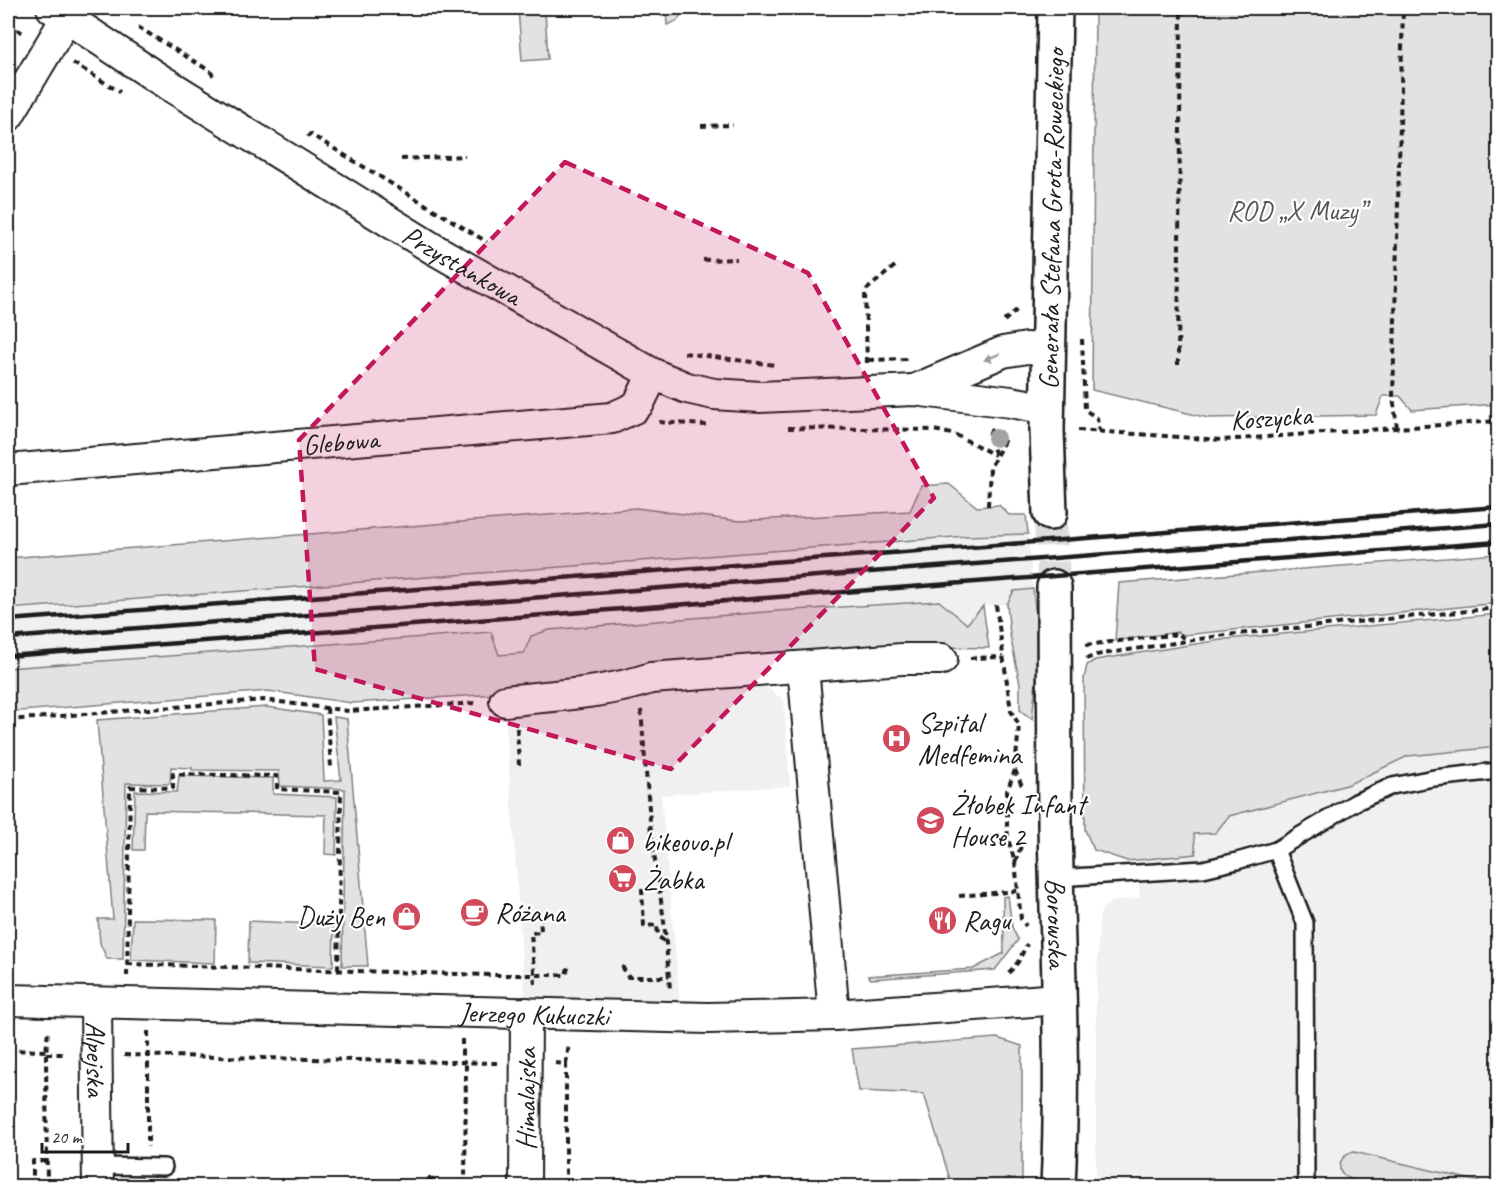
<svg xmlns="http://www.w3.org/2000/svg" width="1506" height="1194" viewBox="0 0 1506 1194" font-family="Caveat,sans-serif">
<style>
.built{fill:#f0f0f0}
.green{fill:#e2e2e2;stroke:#7f7f7f;stroke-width:1.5}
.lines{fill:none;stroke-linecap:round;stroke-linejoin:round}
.secondary-tunnel{stroke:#ddd;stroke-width:33;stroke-dasharray:33 16;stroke-linecap:butt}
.lane-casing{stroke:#1c1c1c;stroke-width:20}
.street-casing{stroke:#1c1c1c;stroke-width:34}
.secondary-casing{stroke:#1c1c1c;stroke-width:38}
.path{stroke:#1c1c1c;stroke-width:4;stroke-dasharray:6 4.5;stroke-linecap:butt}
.lane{stroke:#fff;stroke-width:15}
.street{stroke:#fff;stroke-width:30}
.secondary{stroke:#fff;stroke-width:33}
.rail{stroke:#1c1c1c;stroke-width:4.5}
.tree{fill:#a3a3a3}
.oneway{fill:#999}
.marked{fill:#c2185b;fill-opacity:0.2;stroke:#c2185b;stroke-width:4.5;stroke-dasharray:12 8;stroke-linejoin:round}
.labels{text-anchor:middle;stroke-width:4.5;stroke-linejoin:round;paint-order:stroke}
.park-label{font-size:28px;fill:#575757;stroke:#fff}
.street-label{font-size:28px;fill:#1c1c1c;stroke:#fff}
.poi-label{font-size:28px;fill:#1c1c1c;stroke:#fff;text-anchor:start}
</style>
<rect width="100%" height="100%" fill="#fff"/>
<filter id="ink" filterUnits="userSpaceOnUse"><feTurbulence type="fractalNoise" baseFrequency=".0167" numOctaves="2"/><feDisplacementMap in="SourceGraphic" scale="12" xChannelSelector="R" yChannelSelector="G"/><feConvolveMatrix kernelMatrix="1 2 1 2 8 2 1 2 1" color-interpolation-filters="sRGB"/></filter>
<g filter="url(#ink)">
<g class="built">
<path d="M 949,484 L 977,507 L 999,505 L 1009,515 L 1026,515 L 1033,589 L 1014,591 L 1007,604 L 983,606 L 967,624 L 352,703 L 268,691 L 8,712 L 8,558 L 636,508 L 739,521 L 910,511 L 921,486 Z"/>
<path d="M 756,680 L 784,700 L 790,786 L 661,795 L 680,1004 L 525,1000 L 505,710 Z"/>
<path d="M 1498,748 L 1498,1186 L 1096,1186 L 1096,1004 L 1099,920 L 1102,909 L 1111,902 L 1140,898 L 1136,851 L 1228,768 L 1409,756 Z"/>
</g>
<g class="green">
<path d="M 518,8 L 604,8 L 545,11 L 548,59 L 522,61 Z"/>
<path d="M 666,8 L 686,8 L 677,21 L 667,25 Z"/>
<path d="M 1095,8 L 1498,8 L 1498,404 L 1412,410 L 1400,396 L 1383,396 L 1376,415 L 1208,418 L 1092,390 Z"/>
<path d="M 949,484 L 977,507 L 999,505 L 1009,515 L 1026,515 L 1028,534 L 967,536 L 8,609 L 8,558 L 636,508 L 739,521 L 910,511 L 921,486 Z"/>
<path d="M 1498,554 L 1498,603 L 1184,635 L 1178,632 L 1115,641 L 1119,583 Z"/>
<path d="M 1033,589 L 1036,618 L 1039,618 L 1040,645 L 1032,719 L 1020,710 L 1020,684 L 1010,635 L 1007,604 L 1014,591 Z"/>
<path d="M 939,601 L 967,624 L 983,606 L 989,648 L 940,647 L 559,690 L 352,703 L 268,691 L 8,712 L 8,668 L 491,632 L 499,655 L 524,653 L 531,636 L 549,630 L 778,611 Z"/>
<path d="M 1498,614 L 1498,747 L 1408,756 L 1347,785 L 1229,816 L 1215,833 L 1194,834 L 1196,854 L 1127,861 L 1094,850 L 1085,830 L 1084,679 L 1087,665 L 1095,660 L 1227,639 Z"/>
<path d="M 267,707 L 321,715 L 324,781 L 341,780 L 334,717 L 347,719 L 368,966 L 342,966 L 345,789 L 280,786 L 279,771 L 192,770 L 192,768 L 171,767 L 170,784 L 126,783 L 123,959 L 107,959 L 100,943 L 98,919 L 113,919 L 97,720 Z"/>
<path d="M 179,776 L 273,778 L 273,794 L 337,797 L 336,855 L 325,854 L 326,815 L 145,811 L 144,850 L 133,850 L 135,791 L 177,792 Z"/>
<path d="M 1008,896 L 1012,927 L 1018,940 L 995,970 L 871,979 L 868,976 L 973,969 L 1004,953 L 1003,897 Z"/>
<path d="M 133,919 L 216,920 L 215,963 L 131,960 Z"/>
<path d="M 249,921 L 334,925 L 333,966 L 248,963 Z"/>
<path d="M 997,1038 L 1022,1046 L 1022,1186 L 952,1186 L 924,1094 L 859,1091 L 852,1049 Z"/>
<path d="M 1354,1152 L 1498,1186 C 1469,1187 1358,1193 1341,1173 C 1337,1162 1344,1154 1354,1152 Z"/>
</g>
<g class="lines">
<path class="secondary-tunnel" d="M 1050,513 L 1054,587"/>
<defs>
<g id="lane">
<path d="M 1276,850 L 1305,923 L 1306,1186"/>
<path d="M 1056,878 L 1203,869 L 1237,861 L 1276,850 L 1356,802 L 1392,786 L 1434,778 L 1498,771"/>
<path d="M 98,1166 L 164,1167"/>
</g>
<g id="street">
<path id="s1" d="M 52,8 L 156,77 L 432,248 L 653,374 L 687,388 L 714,394 L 760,397 L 914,390 L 1011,402 L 1048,409"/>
<path d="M 8,116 L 67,17"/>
<path d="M 914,390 L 1003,352 L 1027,348 L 1049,349"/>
<path id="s2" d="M 8,470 L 612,418 L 634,408 L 639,403 L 653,374"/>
<path d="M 803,667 L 834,1015"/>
<path d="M 505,701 C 554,695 604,694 651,678 L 902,659 L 942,659"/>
<path id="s3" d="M 8,1000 L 708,1018 L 834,1015 L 1060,999"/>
<path id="s4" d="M 96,1003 L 98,1186"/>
<path id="s5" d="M 525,1186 L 526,1013"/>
</g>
<g id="secondary">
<path id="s6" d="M 1050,513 L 1047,431 L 1055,8"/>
<path id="s7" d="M 1054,587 C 1055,666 1054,745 1055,823 C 1057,944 1064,1065 1058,1186"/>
</g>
</defs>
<use href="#lane" class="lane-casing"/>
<use href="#street" class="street-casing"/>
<use href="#secondary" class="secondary-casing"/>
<g class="path">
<path d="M 8,24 L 23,33"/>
<path d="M 138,27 L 210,71 L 214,77"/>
<path d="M 73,63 L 120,92"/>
<path d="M 701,126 L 733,125"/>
<path d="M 308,137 L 310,134 L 487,242"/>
<path d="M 401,159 L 465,156"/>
<path d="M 703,260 L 737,259"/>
<path d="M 1004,321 L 1019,308"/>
<path d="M 1082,339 L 1085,410 L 1097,418 L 1099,431"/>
<path d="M 684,353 L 775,365"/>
<path d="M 869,360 L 909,359"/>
<path d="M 867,363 L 865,291 L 895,266"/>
<path d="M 1178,365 L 1181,8"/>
<path d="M 659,422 L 706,425"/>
<path d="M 788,428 L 934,430 L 956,435 L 995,455"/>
<path d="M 1397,428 L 1393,396 L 1403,8"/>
<path d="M 992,429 L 989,435 L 995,453"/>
<path d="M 1078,430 L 1222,440 L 1498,421"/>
<path d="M 988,506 L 990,468 L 1004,441 L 1000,431"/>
<path d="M 996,605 L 1011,711 L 1019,725 L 1015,770 L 1007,791 L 1007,824 L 1008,839 L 1015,862 L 1021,919 L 1026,926"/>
<path d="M 1086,645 L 1179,634 L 1185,640"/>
<path d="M 970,658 L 1003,657"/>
<path d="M 1086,659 L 1096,655 L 1226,635 L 1498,608"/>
<path d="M 327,708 L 331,767"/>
<path d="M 641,710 L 651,833 L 664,921 L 670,989"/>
<path d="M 8,720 L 264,700 L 349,711 L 476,703"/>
<path d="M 517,728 L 519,765"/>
<path d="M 1015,770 L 1023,788"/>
<path d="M 1015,862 L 1023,841"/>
<path d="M 642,889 L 644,926 L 657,925 L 658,936 L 665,942"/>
<path d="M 959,896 L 1018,891"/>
<path d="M 127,964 L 489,975 L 566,975 L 569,964"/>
<path d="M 622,966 L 628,977 L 669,977"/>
<path d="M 1009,973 L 1018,962 L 1027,944"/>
<path d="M 127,976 L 130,787 L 173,788 L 173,774 L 277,776 L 277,789 L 341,792 L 338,970"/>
<path d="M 535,984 L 531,933 L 541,932 L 540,910"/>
<path d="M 148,1031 L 148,1147"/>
<path d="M 462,1039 L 462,1062"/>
<path d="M 8,1050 L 46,1051"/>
<path d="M 46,1054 L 67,1054"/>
<path d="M 124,1055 L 497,1063"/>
<path d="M 555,1063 L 566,1064 L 566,1186"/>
<path d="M 566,1064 L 569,1044"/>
<path d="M 428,1177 L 439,1185 L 465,1185"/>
<path d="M 33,1186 L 33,1161 L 47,1161"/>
<path d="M 47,1186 L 46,1054 L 48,1029"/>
<path d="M 465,1186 L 466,1062"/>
</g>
<use href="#lane" class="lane"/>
<use href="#street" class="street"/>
<use href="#secondary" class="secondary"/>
<g class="rail">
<path d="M 8,620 L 1498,507"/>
<path d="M 8,638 L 1498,524"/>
<path d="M 8,656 L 1498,542"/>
</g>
</g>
<circle class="tree" cx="996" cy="438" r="9"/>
<defs><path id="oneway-solid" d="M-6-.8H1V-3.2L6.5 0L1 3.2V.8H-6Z" transform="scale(1.5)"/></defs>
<use class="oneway" href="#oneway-solid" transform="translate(992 357) rotate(157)"/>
</g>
<path class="marked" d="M 565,162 L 808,273 L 934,498 L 671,769 L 315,669 L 299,440 Z"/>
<defs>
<symbol id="hospital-disc" viewBox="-11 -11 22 22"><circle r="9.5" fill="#d1495b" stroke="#fff"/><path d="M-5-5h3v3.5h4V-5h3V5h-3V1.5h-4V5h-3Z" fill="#fff"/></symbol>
<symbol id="school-disc" viewBox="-11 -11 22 22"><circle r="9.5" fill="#d1495b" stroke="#fff"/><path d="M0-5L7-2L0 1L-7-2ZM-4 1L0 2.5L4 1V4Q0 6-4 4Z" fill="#fff"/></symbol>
<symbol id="shop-disc" viewBox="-11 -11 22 22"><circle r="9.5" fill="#d1495b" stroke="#fff"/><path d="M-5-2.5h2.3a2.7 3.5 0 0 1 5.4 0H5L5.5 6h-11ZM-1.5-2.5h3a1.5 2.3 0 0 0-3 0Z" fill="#fff"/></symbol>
<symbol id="supermarket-disc" viewBox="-11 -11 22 22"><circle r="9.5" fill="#d1495b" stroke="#fff"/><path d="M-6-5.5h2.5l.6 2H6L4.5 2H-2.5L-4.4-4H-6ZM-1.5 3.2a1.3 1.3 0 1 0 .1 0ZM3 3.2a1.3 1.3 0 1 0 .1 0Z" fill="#fff"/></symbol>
<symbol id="cafe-disc" viewBox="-11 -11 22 22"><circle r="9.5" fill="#d1495b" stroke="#fff"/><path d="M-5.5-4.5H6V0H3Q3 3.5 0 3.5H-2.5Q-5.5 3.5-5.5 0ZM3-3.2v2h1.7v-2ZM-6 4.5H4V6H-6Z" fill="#fff"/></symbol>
<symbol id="restaurant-disc" viewBox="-11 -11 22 22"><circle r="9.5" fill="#d1495b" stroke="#fff"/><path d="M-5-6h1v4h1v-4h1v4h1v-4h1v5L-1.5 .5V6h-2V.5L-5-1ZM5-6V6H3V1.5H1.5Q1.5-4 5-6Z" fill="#fff"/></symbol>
</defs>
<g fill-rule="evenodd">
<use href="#hospital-disc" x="880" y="722" width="33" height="33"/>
<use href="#school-disc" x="914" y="804" width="33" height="33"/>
<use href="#shop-disc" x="604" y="824" width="33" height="33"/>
<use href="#supermarket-disc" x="606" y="862" width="33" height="33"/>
<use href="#cafe-disc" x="458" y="896" width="33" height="33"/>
<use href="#shop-disc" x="390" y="900" width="33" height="33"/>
<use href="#restaurant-disc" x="926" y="904" width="33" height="33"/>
</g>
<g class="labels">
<g class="park-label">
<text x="1296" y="220">ROD „X Muzy”</text>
</g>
<g class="street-label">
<text dy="10" stroke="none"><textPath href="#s6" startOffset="294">Generała Stefana Grota-Roweckiego</textPath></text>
<text dy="10" stroke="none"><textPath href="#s1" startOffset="484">Przystankowa</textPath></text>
<text transform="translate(1271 417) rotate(-4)" y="10">Koszycka</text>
<text dy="10" stroke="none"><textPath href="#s2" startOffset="334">Glebowa</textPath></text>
<text dy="10" stroke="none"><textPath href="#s7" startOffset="336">Borowska</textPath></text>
<text dy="10" stroke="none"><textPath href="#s3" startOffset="526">Jerzego Kukuczki</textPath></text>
<text dy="10" stroke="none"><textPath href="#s4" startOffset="56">Alpejska</textPath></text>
<text dy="10" stroke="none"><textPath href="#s5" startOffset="87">Himalajska</textPath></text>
</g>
<g class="poi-label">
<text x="918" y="732">Szpital<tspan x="918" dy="32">Medfemina</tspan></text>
<text x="951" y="814">Żłobek Infant<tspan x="951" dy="32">House 2</tspan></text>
<text x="642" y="851">bikeovo.pl</text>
<text x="643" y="889">Żabka</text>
<text x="495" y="922">Różana</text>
<text x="385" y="926" text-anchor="end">Duży Ben</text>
<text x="963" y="930">Ragu</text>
</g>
</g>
<rect width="1506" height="1194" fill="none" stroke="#fff" stroke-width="30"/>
<rect x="15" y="15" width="1476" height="1164" fill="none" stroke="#1c1c1c" stroke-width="2" filter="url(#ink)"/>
<path d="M42 1143v9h86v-9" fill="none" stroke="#1c1c1c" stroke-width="3"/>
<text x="51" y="1143" font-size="18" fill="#1c1c1c" stroke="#ffffff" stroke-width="4.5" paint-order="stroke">20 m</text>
</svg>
